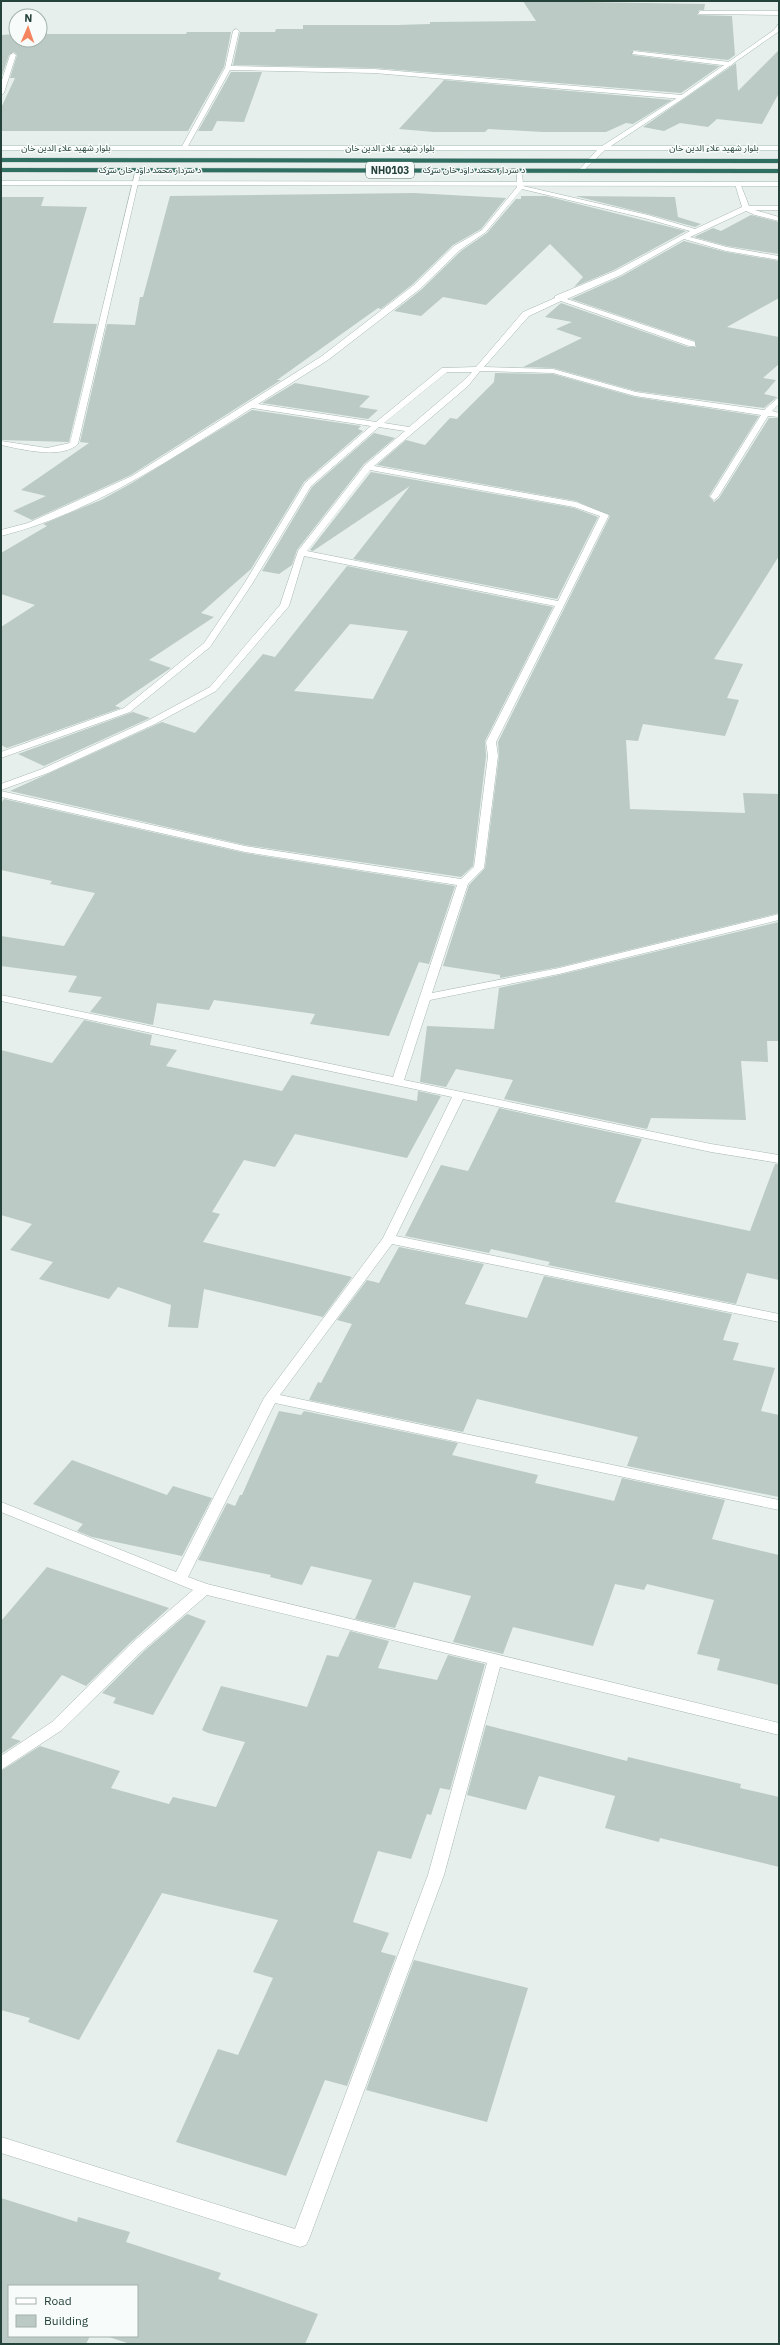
<svg xmlns="http://www.w3.org/2000/svg" width="780" height="2345" viewBox="0 0 780 2345" font-family="'IBM Plex Sans','Noto Sans Arabic',sans-serif">
<style>
.building{fill:#bbcac4;fill-rule:evenodd}
.lines{fill:none;stroke-linecap:round;stroke-linejoin:round}
.street-casing{stroke:#a8b8b2;stroke-width:1}
.secondary-casing{stroke:#a4bbb3;stroke-width:1}
.highway-casing{stroke:#c2cac8;stroke-width:1}
.street{fill:#fff;fill-rule:evenodd}
.secondary{fill:#fff;fill-rule:evenodd}
.highway{fill:#2f6f62;fill-rule:evenodd}
.labels{text-anchor:middle;stroke-width:3;stroke-linejoin:round;paint-order:stroke}
.far-street-label{font-size:9px;fill:#24423a;stroke:#f7fbf9}
.shield{fill:#f7fbf9;stroke:#637a73;stroke-width:1}
.shield-label{font-size:10px;font-weight:bold;fill:#24423a}
</style>
<rect width="100%" height="100%" fill="#e6efeb"/>
<g class="building">
<path d="M 523,1 L 705,4 L 704,10 L 699,10 L 697,15 L 732,16 L 735,55 L 728,60 L 633,50 L 632,55 L 720,66 L 681,93 L 374,68 L 233,65 L 240,32 L 275,32 L 276,29 L 303,29 L 303,25 L 397,25 L 430,24 L 430,22 L 536,21 Z"/>
<path d="M 187,32 L 231,32 L 224,67 L 188,131 L 1,131 L 1,108 L 15,78 L 10,78 L 17,55 L 14,52 L 9,55 L 1,78 L 1,35 L 16,34 L 16,40 L 40,40 L 40,34 L 186,34 Z"/>
<path d="M 779,50 L 779,93 L 762,124 L 717,119 L 708,127 L 680,123 L 664,131 L 643,127 L 736,63 L 738,91 Z"/>
<path d="M 231,72 L 262,72 L 244,122 L 217,121 L 212,131 L 198,131 Z"/>
<path d="M 444,80 L 672,100 L 633,124 L 626,123 L 606,132 L 543,132 L 488,129 L 485,132 L 434,132 L 399,129 Z"/>
<path d="M 414,193 L 506,198 L 481,229 L 453,245 L 413,284 L 381,309 L 378,308 L 277,380 L 281,380 L 131,475 L 32,520 L 13,511 L 46,496 L 21,490 L 89,443 L 80,442 L 107,324 L 135,325 L 140,297 L 143,297 L 170,196 Z"/>
<path d="M 521,196 L 546,196 L 686,231 L 614,270 L 574,287 L 583,277 L 550,244 L 486,305 L 443,297 L 421,316 L 394,311 L 421,290 L 461,251 L 487,233 L 516,199 L 521,199 Z"/>
<path d="M 575,196 L 675,197 L 678,217 L 701,224 L 695,227 L 648,214 Z"/>
<path d="M 1,197 L 44,197 L 41,206 L 87,207 L 53,323 L 97,324 L 69,442 L 1,440 Z"/>
<path d="M 751,215 L 779,222 L 779,254 L 727,246 L 694,237 L 713,228 L 721,231 Z"/>
<path d="M 684,241 L 726,252 L 779,261 L 779,298 L 727,327 L 779,337 L 779,364 L 763,378 L 776,380 L 764,394 L 777,397 L 764,408 L 636,391 L 553,368 L 523,367 L 582,338 L 556,329 L 572,322 L 545,317 L 561,303 L 688,347 L 696,347 L 695,341 L 571,299 L 622,276 Z"/>
<path d="M 495,373 L 553,374 L 635,397 L 759,416 L 709,496 L 714,502 L 719,498 L 769,418 L 779,418 L 779,556 L 714,659 L 743,664 L 727,698 L 739,700 L 725,736 L 643,724 L 638,741 L 626,740 L 630,809 L 745,813 L 743,793 L 779,794 L 779,913 L 559,967 L 500,978 L 500,975 L 443,966 L 469,885 L 485,868 L 499,756 L 498,742 L 610,516 L 576,501 L 377,465 L 406,440 L 425,445 L 450,418 L 457,419 L 494,382 Z"/>
<path d="M 295,383 L 370,396 L 359,407 L 378,410 L 368,419 L 262,403 Z"/>
<path d="M 252,410 L 361,426 L 358,429 L 363,431 L 304,482 L 251,569 L 201,613 L 214,617 L 149,660 L 171,668 L 115,706 L 121,708 L 7,748 L 1,745 L 1,627 L 35,605 L 1,594 L 1,553 L 47,526 L 43,524 L 101,500 L 132,483 Z"/>
<path d="M 374,433 L 395,438 L 364,464 L 297,550 L 292,565 L 279,574 L 262,571 L 312,487 Z"/>
<path d="M 371,472 L 574,508 L 598,517 L 557,599 L 353,559 L 410,486 L 313,551 L 310,550 Z"/>
<path d="M 347,566 L 553,607 L 485,741 L 486,756 L 473,866 L 461,877 L 245,845 L 10,791 L 162,722 L 195,733 L 263,654 L 275,657 ZM 350,624 L 408,631 L 373,699 L 294,691 Z"/>
<path d="M 133,712 L 150,718 L 44,766 L 18,754 Z"/>
<path d="M 4,799 L 245,853 L 455,886 L 429,964 L 419,962 L 389,1036 L 310,1024 L 315,1014 L 214,1000 L 209,1010 L 157,1003 L 153,1025 L 90,1012 L 102,997 L 68,992 L 77,976 L 1,966 L 1,936 L 64,946 L 95,893 L 50,884 L 52,881 L 1,870 L 1,803 Z"/>
<path d="M 779,922 L 779,1041 L 767,1041 L 768,1062 L 741,1061 L 746,1120 L 651,1118 L 647,1129 L 504,1099 L 513,1080 L 456,1069 L 446,1087 L 420,1082 L 427,1026 L 494,1029 L 499,988 L 559,975 Z"/>
<path d="M 84,1020 L 152,1035 L 150,1045 L 177,1050 L 166,1066 L 282,1091 L 292,1075 L 417,1101 L 418,1091 L 441,1096 L 407,1158 L 295,1134 L 275,1167 L 244,1160 L 212,1212 L 220,1214 L 203,1242 L 352,1277 L 323,1317 L 204,1289 L 198,1328 L 168,1327 L 171,1305 L 118,1287 L 109,1299 L 39,1279 L 53,1262 L 10,1250 L 32,1224 L 1,1215 L 1,1050 L 52,1063 Z"/>
<path d="M 499,1108 L 642,1139 L 615,1202 L 750,1231 L 775,1164 L 779,1164 L 779,1280 L 747,1273 L 736,1304 L 548,1265 L 550,1262 L 491,1249 L 489,1253 L 405,1236 L 441,1165 L 468,1171 Z"/>
<path d="M 399,1247 L 484,1264 L 465,1304 L 527,1318 L 544,1276 L 732,1314 L 723,1340 L 739,1343 L 733,1360 L 775,1368 L 761,1411 L 779,1415 L 779,1497 L 627,1466 L 638,1437 L 477,1399 L 463,1432 L 309,1400 L 318,1382 L 321,1383 L 352,1324 L 337,1320 L 367,1280 L 379,1283 Z"/>
<path d="M 279,1411 L 301,1415 L 304,1411 L 458,1443 L 452,1455 L 538,1475 L 535,1483 L 614,1501 L 622,1478 L 725,1500 L 712,1539 L 779,1555 L 779,1685 L 717,1670 L 720,1659 L 697,1654 L 714,1600 L 647,1584 L 644,1590 L 615,1584 L 593,1646 L 513,1627 L 503,1654 L 453,1642 L 471,1596 L 414,1582 L 395,1628 L 355,1619 L 372,1580 L 311,1566 L 302,1585 L 270,1577 L 271,1575 L 198,1560 L 227,1503 L 235,1506 L 240,1495 L 242,1495 Z"/>
<path d="M 72,1460 L 167,1495 L 173,1486 L 212,1498 L 182,1556 L 92,1537 L 77,1531 L 83,1524 L 33,1504 Z"/>
<path d="M 47,1567 L 169,1608 L 131,1642 L 86,1686 L 62,1675 L 11,1738 L 21,1741 L 1,1754 L 1,1621 Z"/>
<path d="M 187,1614 L 206,1621 L 153,1715 L 113,1703 L 116,1698 L 102,1693 L 143,1652 Z"/>
<path d="M 350,1631 L 389,1641 L 378,1668 L 437,1680 L 448,1655 L 485,1664 L 450,1790 L 440,1788 L 431,1815 L 427,1814 L 411,1859 L 378,1851 L 353,1922 L 389,1933 L 381,1952 L 396,1956 L 347,2086 L 325,2080 L 286,2176 L 176,2142 L 218,2049 L 238,2055 L 273,1978 L 253,1972 L 278,1920 L 162,1893 L 79,2040 L 28,2022 L 30,2018 L 1,2010 L 1,1771 L 40,1746 L 120,1771 L 111,1788 L 169,1804 L 173,1797 L 216,1807 L 245,1742 L 208,1733 L 202,1730 L 221,1686 L 307,1707 L 327,1655 L 338,1657 Z"/>
<path d="M 486,1725 L 627,1761 L 628,1757 L 741,1784 L 740,1788 L 779,1797 L 779,1867 L 660,1838 L 659,1842 L 605,1828 L 615,1796 L 539,1776 L 526,1810 L 467,1795 Z"/>
<path d="M 414,1960 L 528,1988 L 487,2122 L 366,2090 Z"/>
<path d="M 1,2198 L 77,2222 L 78,2217 L 130,2232 L 126,2242 L 221,2273 L 218,2279 L 318,2314 L 305,2344 L 130,2344 L 106,2336 L 137,2336 L 137,2286 L 9,2286 L 9,2336 L 90,2336 L 86,2344 L 1,2344 Z"/>
</g>
<g class="lines">
<defs>
<g id="street">
<path d="M 700,11 L 779,11 L 779,15 L 698,14 Z"/>
<path d="M 236,29 L 239,31 L 231,66 L 374,69 L 682,95 L 685,97 L 682,99 L 374,73 L 230,70 L 187,148 L 182,149 L 181,148 L 225,68 L 233,31 Z"/>
<path d="M 634,51 L 730,62 L 733,64 L 730,66 L 632,54 Z"/>
<path d="M 13,53 L 16,55 L 4,93 L 1,95 L 1,83 L 10,55 Z"/>
<path d="M 136,169 L 141,170 L 78,444 C 61,460 21,449 1,445 L 1,441 L 47,448 L 70,443 Z"/>
<path d="M 517,169 L 522,170 L 523,186 L 648,215 L 695,229 L 742,207 L 735,184 L 740,183 L 749,206 L 779,206 L 779,210 L 755,210 L 779,217 L 779,221 L 755,215 L 746,211 L 690,237 L 727,247 L 779,256 L 779,260 L 726,251 L 684,239 L 621,275 L 567,299 L 695,342 L 695,346 L 689,346 L 561,301 L 529,316 L 484,367 L 553,369 L 636,392 L 764,410 L 779,397 L 779,404 L 772,411 L 779,413 L 779,417 L 768,416 L 718,497 L 714,500 L 710,497 L 761,415 L 635,396 L 553,373 L 480,371 L 468,386 L 374,466 L 576,502 L 609,515 L 496,742 L 498,756 L 484,868 L 468,884 L 432,993 L 559,968 L 779,914 L 779,920 L 559,974 L 430,1000 L 404,1080 L 711,1144 L 779,1155 L 779,1163 L 711,1152 L 463,1099 L 396,1236 L 779,1314 L 779,1322 L 392,1244 L 280,1395 L 779,1500 L 779,1510 L 275,1403 L 188,1577 L 207,1584 L 779,1723 L 779,1735 L 500,1667 L 444,1875 L 309,2239 L 306,2245 L 300,2247 L 1,2153 L 1,2137 L 295,2229 L 428,1875 L 487,1663 L 207,1595 L 142,1651 L 62,1730 L 1,1770 L 1,1756 L 52,1722 L 132,1643 L 193,1590 L 1,1512 L 1,1502 L 176,1572 L 264,1398 L 383,1238 L 452,1097 L 1,1001 L 1,995 L 393,1077 L 457,885 L 245,852 L 1,797 L 1,791 L 245,846 L 461,879 L 474,867 L 488,756 L 486,742 L 555,606 L 304,556 L 289,606 L 216,691 L 155,724 L 48,773 L 1,790 L 1,784 L 42,769 L 149,720 L 210,687 L 280,605 L 298,551 L 365,465 L 405,431 L 379,427 L 311,486 L 252,584 L 210,647 L 130,712 L 1,758 L 1,752 L 124,708 L 204,643 L 244,584 L 305,483 L 371,426 L 252,408 C 174,457 92,513 1,536 L 1,530 L 28,523 L 132,476 L 322,356 L 414,285 L 454,246 L 482,230 L 517,187 ZM 522,189 L 644,218 L 690,231 L 615,271 L 555,296 L 555,298 L 523,312 L 476,367 L 442,368 L 376,422 L 258,404 L 328,360 L 420,289 L 460,250 L 486,232 ZM 447,372 L 472,372 L 462,382 L 409,427 L 384,423 ZM 370,470 L 574,507 L 600,516 L 558,601 L 307,551 Z"/>
</g>
<g id="secondary">
<path d="M 779,23 L 778,32 L 684,98 L 611,146 L 779,146 L 779,150 L 605,150 L 582,172 L 580,171 L 580,169 L 597,150 L 1,150 L 1,146 L 602,146 L 680,96 L 774,30 Z"/>
<path d="M 1,181 L 779,182 L 779,186 L 1,185 Z"/>
</g>
<g id="highway">
<path d="M 1,158 L 779,159 L 779,163 L 1,162 Z"/>
<path d="M 1,168 L 779,169 L 779,173 L 1,172 Z"/>
</g>
</defs>
<use href="#street" class="street-casing"/>
<use href="#secondary" class="secondary-casing"/>
<use href="#highway" class="highway-casing"/>
<use href="#street" class="street"/>
<use href="#secondary" class="secondary"/>
<use href="#highway" class="highway"/>
</g>
<g class="labels">
<g class="far-street-label">
<text x="66" y="151">بلوار شهید علاء الدین خان</text>
<text x="390" y="151">بلوار شهید علاء الدین خان</text>
<text x="714" y="151">بلوار شهید علاء الدین خان</text>
<text x="150" y="173">د سردار محمد داود خان سړک</text>
<text x="474" y="173">د سردار محمد داود خان سړک</text>
</g>
<rect class="shield" x="366" y="162" width="48" height="16" rx="3"/>
<g class="shield-label">
<text x="390" y="174">NH0103</text>
</g>
</g>
<rect width="780" height="2345" fill="none" stroke="#24423a" stroke-width="4"/>
<rect x="8" y="2285" width="130" height="52" fill="#f7fbf9" stroke="#a3b1ad"/>
<rect x="16" y="2298" width="20" height="6" fill="#ffffff" stroke="#a3b1ad"/>
<text x="44" y="2305" font-size="12" fill="#24423a">Road</text>
<rect x="16" y="2315" width="20" height="12" fill="#bbcac4" stroke="#a3b1ad"/>
<text x="44" y="2325" font-size="12" fill="#24423a">Building</text>
<g transform="translate(28 28) rotate(2)"><circle r="19" fill="#f7fbf9" stroke="#a3b1ad"/>
<path d="M0-3L7 15L0 10L-7 15Z" fill="#f4845f"/>
<text y="-6" font-size="11" font-weight="bold" text-anchor="middle" fill="#24423a">N</text>
</g>
</svg>
